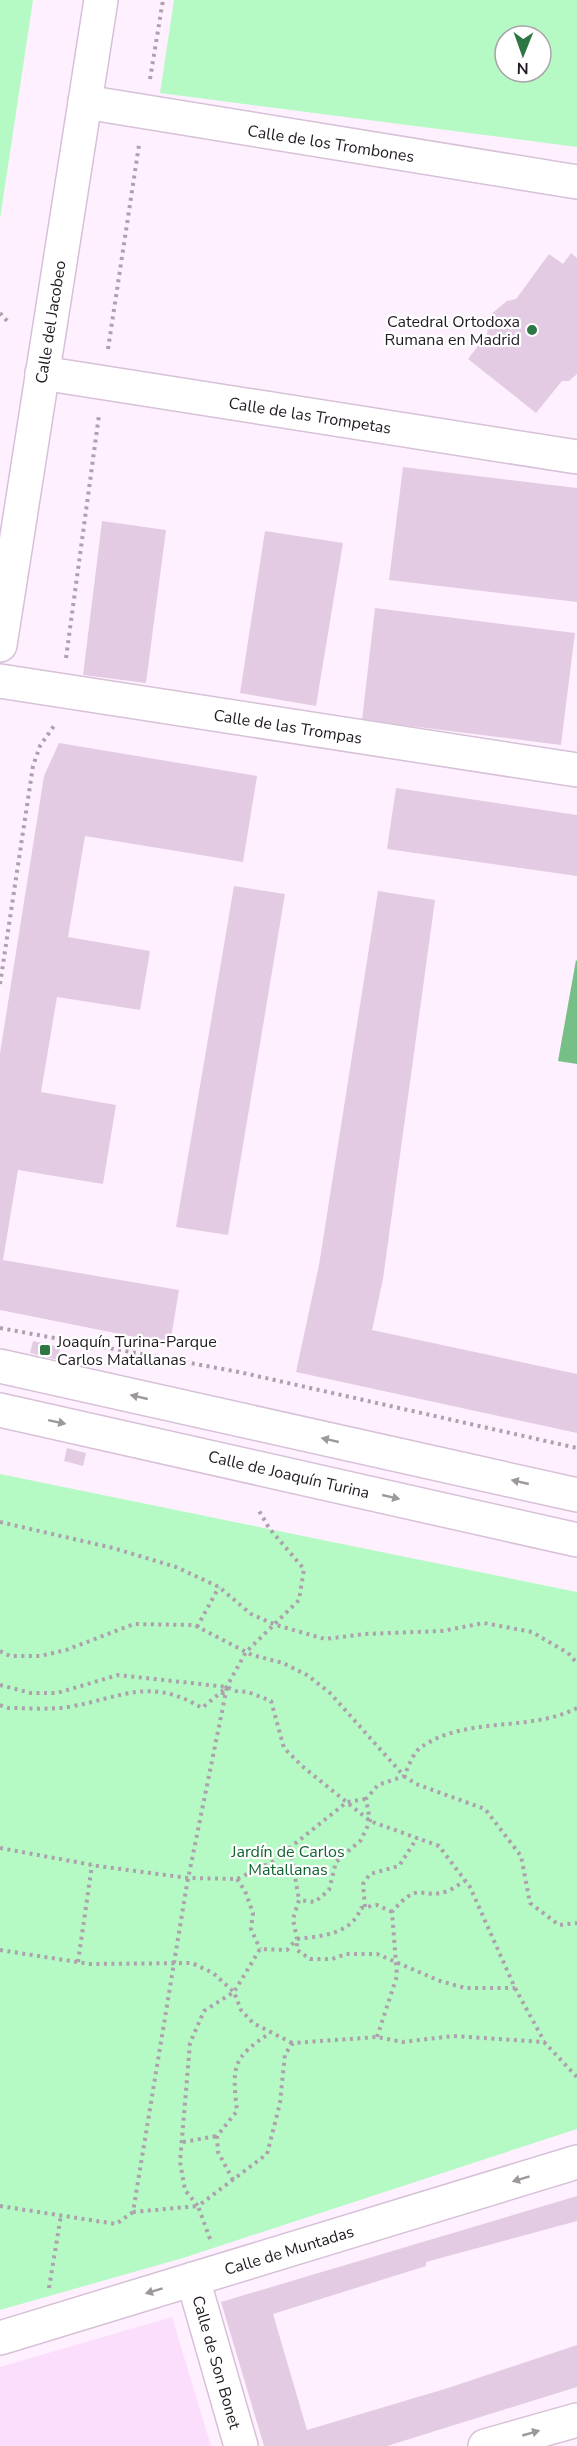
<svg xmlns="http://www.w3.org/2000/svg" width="577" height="2446" viewBox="0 0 577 2446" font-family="'Nunito Sans',sans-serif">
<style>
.built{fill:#fbdefb}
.green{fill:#b5fac4;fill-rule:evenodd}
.water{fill:#76c088}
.building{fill:#e3cce3}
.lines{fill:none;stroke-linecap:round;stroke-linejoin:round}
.minor-casing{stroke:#d7c1d7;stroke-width:36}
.major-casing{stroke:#d7c1d7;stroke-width:36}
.path{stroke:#ada1ad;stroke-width:4;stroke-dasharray:3 4.5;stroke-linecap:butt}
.minor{stroke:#fff;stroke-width:33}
.major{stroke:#fff;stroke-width:33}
.oneway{fill:#9c989c}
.poi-dot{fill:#2e7745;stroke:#fff;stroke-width:2}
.labels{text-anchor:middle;stroke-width:4.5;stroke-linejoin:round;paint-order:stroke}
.street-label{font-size:16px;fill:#221a23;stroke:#fff}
.poi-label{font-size:16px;fill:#221a23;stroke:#fff;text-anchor:end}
.park-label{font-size:16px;fill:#0f6431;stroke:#fff}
</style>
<rect width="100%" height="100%" fill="#fef0fe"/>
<path class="built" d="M 172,2317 L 211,2446 L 0,2446 L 0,2367 Z"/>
<g class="green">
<path d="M 0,0 L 33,0 L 0,219 Z"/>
<path d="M 174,0 L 577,0 L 577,147 L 160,93 ZM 505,36 L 541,36 L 541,72 L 505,72 Z"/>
<path d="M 0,1474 L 577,1592 L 577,2129 L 183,2258 L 0,2310 Z"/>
</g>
<path class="water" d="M 576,960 L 577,961 L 577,1064 L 558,1061 Z"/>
<g class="building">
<path d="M 571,253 L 577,258 L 577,374 L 569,381 L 562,381 L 536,413 L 468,359 L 487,334 L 490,315 L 507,301 L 516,299 L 549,254 L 563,264 Z"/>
<path d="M 403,467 L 577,488 L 577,602 L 389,580 Z"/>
<path d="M 102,521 L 166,530 L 146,683 L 83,675 Z"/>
<path d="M 265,531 L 343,543 L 316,706 L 240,693 Z"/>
<path d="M 375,608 L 575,633 L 561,745 L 362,720 Z"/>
<path d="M 59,743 L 257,776 L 243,862 L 85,836 L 68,937 L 150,951 L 140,1010 L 57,997 L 41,1092 L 116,1105 L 103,1184 L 18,1170 L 3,1260 L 179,1290 L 170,1344 L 0,1310 L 0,1053 L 44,776 Z"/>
<path d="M 396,788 L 577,815 L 577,876 L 387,849 Z"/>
<path d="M 234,886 L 285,894 L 228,1235 L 176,1227 Z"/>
<path d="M 378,891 L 435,900 L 383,1279 L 372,1330 L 577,1374 L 577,1433 L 296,1372 L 319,1265 Z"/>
<path d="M 33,1341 L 60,1347 L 58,1360 L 30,1353 Z"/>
<path d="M 67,1448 L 86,1453 L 83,1466 L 64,1461 Z"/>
<path d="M 577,2196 L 577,2221 L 426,2262 L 426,2266 L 273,2314 L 307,2430 L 448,2388 L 577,2345 L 577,2387 L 387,2446 L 264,2446 L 221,2302 Z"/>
</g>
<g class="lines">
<defs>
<g id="minor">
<path d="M 85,102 L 577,182"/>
<path d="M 42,373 L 577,457"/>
<path d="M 0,645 L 101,0"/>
<path d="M 0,681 L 577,770"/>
<path d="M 193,2279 L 241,2446"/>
<path d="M 0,2338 L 577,2162"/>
<path d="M 485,2446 L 577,2420"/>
</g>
<g id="major">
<path d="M 0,1366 L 577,1495"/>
<path d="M 0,1410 L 577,1540"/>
</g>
</defs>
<use href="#minor" class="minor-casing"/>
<use href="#major" class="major-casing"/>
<g class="path">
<path d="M 150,79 L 163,0"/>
<path d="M 0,313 L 9,323"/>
<path d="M 108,349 L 139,145"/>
<path d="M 66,658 L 99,415"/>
<path d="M 0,984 L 33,766 L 40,746 L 56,723"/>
<path d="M 0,1328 L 239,1372 L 577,1448"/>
<path d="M 0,1522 L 113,1548 L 176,1567 L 219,1587 L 251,1614 L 276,1625 L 325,1639 L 365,1634 L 442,1631 L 484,1623 L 532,1632 L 568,1653 L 577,1663"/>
<path d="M 197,1627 L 219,1587"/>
<path d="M 0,1651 L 10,1656 L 40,1656 L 66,1650 L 134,1624 L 194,1625 L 252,1655 L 283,1663 L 307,1675 L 330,1693 L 404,1776 L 416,1784 L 485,1809 L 521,1856 L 530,1903 L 559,1925 L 577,1923"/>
<path d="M 0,1685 L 31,1693 L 57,1693 L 118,1675 L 227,1687 L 236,1691 L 248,1692 L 271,1701 L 284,1748 L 302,1766 L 370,1821 L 439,1846 L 470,1887 L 515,1988 L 544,2041"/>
<path d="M 222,1695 L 246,1652 L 299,1600 L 304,1569 L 269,1528 L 258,1509"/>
<path d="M 0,1705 L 8,1708 C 28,1708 49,1710 68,1707 C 122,1698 149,1676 202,1708 L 226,1688"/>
<path d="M 577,1708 C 528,1733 466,1715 420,1748 C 413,1753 408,1768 404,1776 L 378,1785 L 366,1799 L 370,1821 L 361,1840 L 336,1862 L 329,1890 L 315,1902 L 299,1900 L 293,1919 L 297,1939 L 287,1950 L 260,1949 L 234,1992 L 204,2011 L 190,2043 L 180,2162 L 185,2190 L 198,2206 L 267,2154 L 280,2103 L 285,2054 L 293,2043 L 377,2037 L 403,2042 L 453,2036 L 544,2042 L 577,2077"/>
<path d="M 0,1848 L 98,1866 L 188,1878 L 237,1879 L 272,1862 L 347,1802 L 366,1799"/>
<path d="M 285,1852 L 292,1859 L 299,1900"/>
<path d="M 237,1879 L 245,1891 L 253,1913 L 251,1929 L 260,1949"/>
<path d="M 365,1907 L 363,1884 L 370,1874 L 399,1866 L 417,1838"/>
<path d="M 392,1912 L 377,1905 L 361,1908 C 351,1935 321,1936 297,1939 L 297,1950 L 310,1959 L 332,1959 L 346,1954 L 377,1954 L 440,1981 L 465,1988 L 515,1988"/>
<path d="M 0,1950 L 90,1964 L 192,1963 L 213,1973 L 234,1992 L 241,2010 L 253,2023 L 292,2043"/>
<path d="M 78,1962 L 92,1865"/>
<path d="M 377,2037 L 397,1976 L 392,1912 C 421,1878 419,1901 448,1891 C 453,1889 459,1884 465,1881"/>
<path d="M 183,2142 L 217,2136"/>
<path d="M 233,2180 L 218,2152 L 217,2136 L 237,2111 C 232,2066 232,2058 270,2033"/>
<path d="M 0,2206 L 116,2224 L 133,2212"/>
<path d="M 210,2239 L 198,2206 L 133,2212 L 187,1884 L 227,1687"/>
<path d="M 49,2288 L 61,2215"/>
</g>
<use href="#minor" class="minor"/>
<use href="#major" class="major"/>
</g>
<defs><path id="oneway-solid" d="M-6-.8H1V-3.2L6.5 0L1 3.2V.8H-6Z" transform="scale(1.5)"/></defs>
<g class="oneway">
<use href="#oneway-solid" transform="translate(139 1397) rotate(-167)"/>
<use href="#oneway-solid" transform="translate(57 1422) rotate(12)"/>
<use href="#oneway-solid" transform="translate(330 1440) rotate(-167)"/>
<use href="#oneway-solid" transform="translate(520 1482) rotate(-167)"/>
<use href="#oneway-solid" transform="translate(391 1497) rotate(13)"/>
<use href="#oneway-solid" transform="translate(521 2179) rotate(163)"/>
<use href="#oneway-solid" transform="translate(154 2291) rotate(163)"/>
<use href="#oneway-solid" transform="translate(531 2433) rotate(-16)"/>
</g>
<g class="poi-dot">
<circle cx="532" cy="330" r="6"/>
<rect x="39" y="1344" width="12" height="12" rx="3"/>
</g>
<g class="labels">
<g class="street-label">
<text transform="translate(331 143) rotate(9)" y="6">Calle de los Trombones</text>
<text transform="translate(50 322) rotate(-81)" y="6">Calle del Jacobeo</text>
<text transform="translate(310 415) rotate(9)" y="6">Calle de las Trompetas</text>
<text transform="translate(288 726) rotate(9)" y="6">Calle de las Trompas</text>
<text transform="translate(289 1474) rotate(13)" y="6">Calle de Joaquín Turina</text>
<text transform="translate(289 2250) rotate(-17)" y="6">Calle de Muntadas</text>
<text transform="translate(217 2362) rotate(74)" y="6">Calle de Son Bonet</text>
</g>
<g class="poi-label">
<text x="520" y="327">Catedral Ortodoxa<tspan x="520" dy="18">Rumana en Madrid</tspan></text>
<text x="57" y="1347" text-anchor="start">Joaquín Turina-Parque<tspan x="57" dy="18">Carlos Matallanas</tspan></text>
</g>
<g class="park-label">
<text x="288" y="1857">Jardín de Carlos<tspan x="288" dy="18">Matallanas</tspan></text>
</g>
</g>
<g transform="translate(523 54) rotate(181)"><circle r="28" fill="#ffffff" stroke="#a7a3a7" stroke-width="1.5"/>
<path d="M0-4.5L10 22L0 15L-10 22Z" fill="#2e7745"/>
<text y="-9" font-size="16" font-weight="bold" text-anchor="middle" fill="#221a23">N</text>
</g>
</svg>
